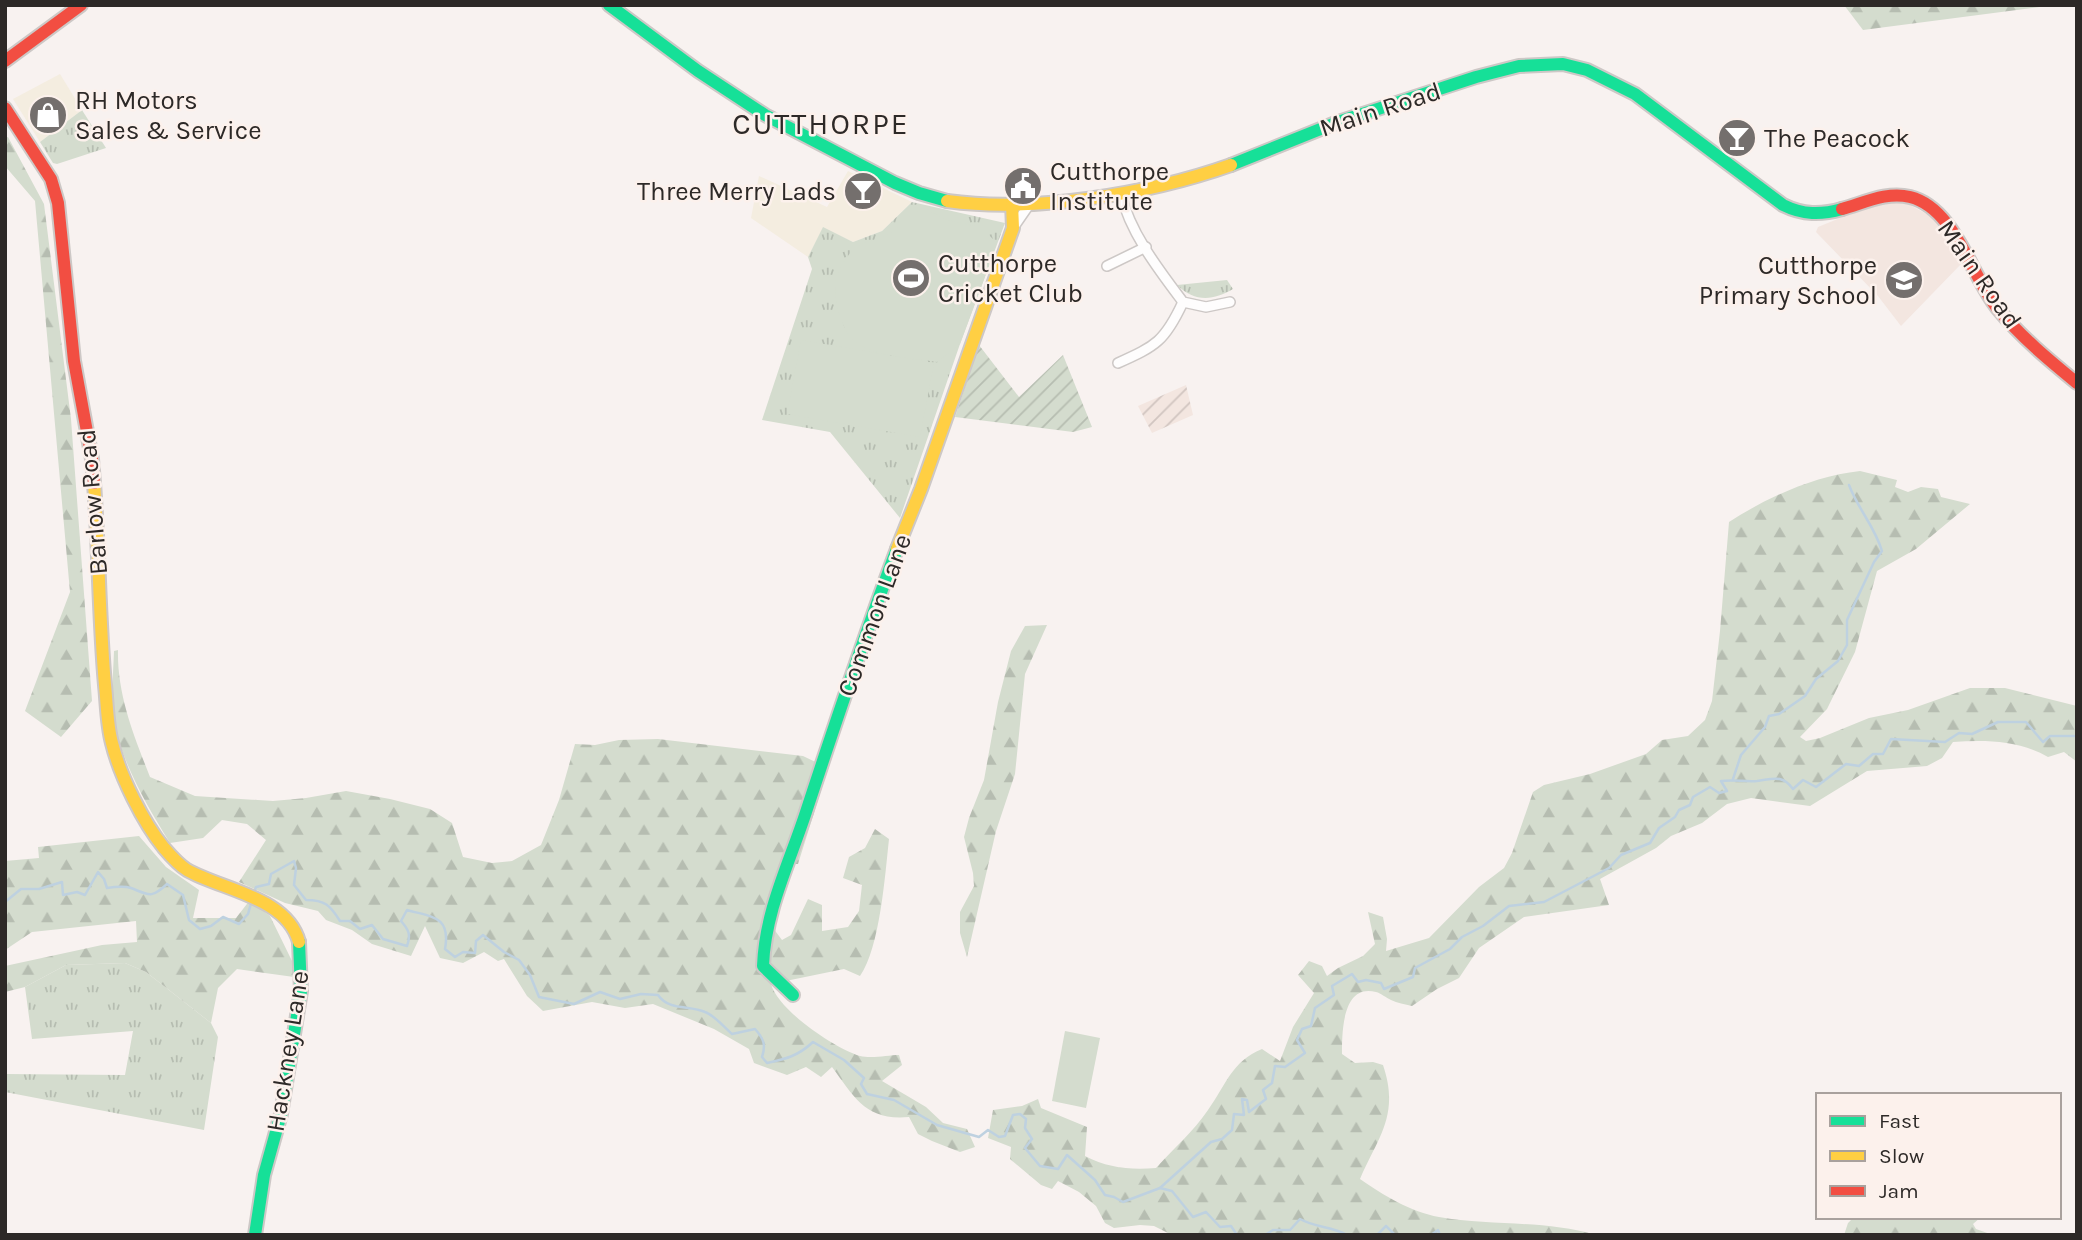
<svg xmlns="http://www.w3.org/2000/svg" width="2082" height="1240" viewBox="0 0 2082 1240" font-family="Karla,sans-serif">
<style>
.commercial{fill:#f4ede0}
.industrial{fill:url(#industrial-furrows)}
.built{fill:#f3e6e0}
.grass{fill:url(#grass-tufts)}
.forest{fill:url(#forest-firs)}
.garden{fill:url(#garden-furrows)}
.pitch{fill:#d4dcce}
.lines{fill:none;stroke-linecap:round;stroke-linejoin:round}
.stream{stroke:#bed1e0;stroke-width:2.5}
.street-casing{stroke:#cdc8c6;stroke-width:12}
.fast-casing{stroke:#cdc8c6;stroke-width:16}
.slow-casing{stroke:#cdc8c6;stroke-width:16}
.jam-casing{stroke:#cdc8c6;stroke-width:16}
.street{stroke:#fefdfd;stroke-width:9}
.fast{stroke:#16e098;stroke-width:12}
.slow{stroke:#ffcf43;stroke-width:12}
.jam{stroke:#f24e42;stroke-width:12}
.labels{text-anchor:middle;stroke-width:5;stroke-linejoin:round;paint-order:stroke}
.poi-label{font-size:26px;fill:#2d2927;stroke:#fcf1ec;text-anchor:start}
.street-label{font-size:26px;fill:#2d2927;stroke:#fcf1ec}
.quarter-label{font-size:30px;letter-spacing:2px;fill:#2d2927;stroke:#fcf1ec}
</style>
<defs>
<pattern id="industrial-furrows" width="10" height="10" patternUnits="userSpaceOnUse" patternTransform="scale(1.75)"><rect width="10" height="10" fill="#f3e6e0"/><path d="M-1 1l2-2M0 10L10 0M9 11l2-2" fill="none" stroke="#d1c5c0"/></pattern>
<pattern id="grass-tufts" width="24" height="20" patternUnits="userSpaceOnUse" patternTransform="scale(1.75)"><rect width="24" height="20" fill="#d4dcce"/><path d="M3 7l-1-3M5 7V3M7 7l1-3M15 17l-1-3M17 17v-4M19 17l1-3" fill="none" stroke="#b6bdb1"/></pattern>
<pattern id="forest-firs" width="22" height="20" patternUnits="userSpaceOnUse" patternTransform="scale(1.75)"><rect width="22" height="20" fill="#d4dcce"/><path d="M5 1l3.5 6h-7zM16 11l3.5 6h-7z" fill="#b6bdb1"/></pattern>
<pattern id="garden-furrows" width="10" height="10" patternUnits="userSpaceOnUse" patternTransform="scale(1.75)"><rect width="10" height="10" fill="#d4dcce"/><path d="M-1 1l2-2M0 10L10 0M9 11l2-2" fill="none" stroke="#b6bdb1"/></pattern>
</defs>
<rect width="100%" height="100%" fill="#f8f2f0"/>
<g class="commercial">
<path d="M 60,74 L 82,110 L 40,142 L 13,99 Z"/>
<path d="M 848,171 L 912,202 L 882,231 L 853,242 L 823,228 L 808,257 L 751,218 L 759,176 L 827,207 Z"/>
</g>
<path class="industrial" d="M 1186,385 L 1193,415 L 1152,433 L 1138,406 Z"/>
<path class="built" d="M 1898,202 L 1908,204 L 1932,217 L 1950,240 L 1962,263 L 1901,326 L 1878,296 L 1816,232 L 1818,227 L 1862,209 L 1880,204 Z"/>
<g class="grass">
<path d="M 82,110 L 106,148 L 57,164 L 53,163 L 40,142 Z"/>
<path d="M 912,202 L 1005,223 L 960,344 L 900,518 L 830,432 L 762,420 L 812,269 L 808,257 L 823,227 L 853,242 L 882,231 Z"/>
<path d="M 1227,280 L 1233,289 C 1213,301 1194,302 1177,285 Z"/>
<path d="M 125,963 L 146,972 L 211,1023 L 218,1037 L 204,1130 L 5,1092 L 6,1074 L 125,1075 L 133,1031 L 32,1039 L 25,987 L 66,965 Z"/>
</g>
<g class="forest">
<path d="M 1844,5 L 2055,5 L 1863,30 Z"/>
<path d="M 8,137 L 44,204 L 71,419 L 92,701 L 61,737 L 25,711 L 70,592 L 35,201 L 5,166 L 5,138 Z"/>
<path d="M 1860,471 L 1897,480 L 1895,487 L 1908,492 L 1921,487 L 1938,489 L 1941,497 L 1970,504 L 1916,549 L 1877,571 L 1855,652 L 1827,709 L 1800,737 L 1806,741 L 1820,738 L 1869,718 L 1908,710 L 1970,688 L 2005,688 L 2077,706 L 2077,762 L 2064,752 L 2048,757 C 2018,740 1986,740 1953,742 L 1942,758 L 1927,766 L 1867,771 L 1810,806 L 1751,798 L 1727,804 L 1702,823 L 1671,836 L 1656,848 L 1600,879 L 1609,905 L 1524,917 L 1479,948 L 1459,978 L 1437,989 L 1412,1006 C 1405,1004 1397,1003 1391,1000 C 1386,998 1381,993 1376,992 C 1342,983 1342,1033 1342,1054 L 1355,1063 L 1373,1062 L 1383,1065 C 1400,1115 1378,1137 1360,1179 C 1383,1195 1411,1212 1439,1217 C 1491,1226 1545,1220 1596,1235 L 1172,1235 L 1154,1226 L 1140,1225 L 1114,1228 L 1105,1223 L 1096,1206 L 1079,1192 L 1058,1181 L 1052,1189 L 1041,1185 L 1010,1159 L 1011,1147 L 988,1138 L 993,1110 L 1022,1106 L 1038,1099 L 1041,1108 L 1087,1127 L 1085,1156 C 1108,1168 1130,1170 1156,1168 C 1173,1149 1193,1132 1208,1110 C 1226,1085 1231,1062 1262,1049 L 1280,1061 L 1293,1027 L 1314,993 L 1298,975 L 1309,961 L 1322,966 L 1327,976 L 1338,968 L 1363,956 L 1375,944 L 1368,912 L 1383,917 L 1387,939 L 1386,951 L 1429,938 L 1479,887 L 1504,868 L 1512,853 L 1533,792 L 1544,785 L 1590,774 L 1646,754 L 1662,740 L 1688,736 L 1705,720 L 1712,701 L 1720,631 L 1729,522 C 1768,497 1814,476 1860,471 Z"/>
<path d="M 1047,625 L 1025,674 L 1015,774 L 996,831 L 967,957 L 960,933 L 960,912 L 974,886 L 973,873 L 964,837 L 969,818 L 984,780 L 998,702 L 1011,651 L 1025,626 Z"/>
<path d="M 118,650 C 117,695 134,736 150,777 L 195,796 L 273,801 L 306,798 L 346,791 L 390,799 L 430,809 L 452,823 L 463,857 L 492,863 L 512,861 L 541,845 L 559,800 L 575,744 L 595,745 L 619,740 L 658,739 L 803,756 L 828,768 L 798,864 L 780,864 L 767,920 L 782,940 L 791,935 L 808,899 L 822,905 L 822,931 L 848,927 L 859,911 L 862,885 L 843,878 L 849,857 L 865,848 L 875,829 L 889,839 C 885,875 880,948 860,976 L 844,969 L 771,984 C 778,1010 834,1048 860,1056 C 872,1059 888,1055 899,1055 L 902,1065 L 882,1081 L 926,1107 L 943,1123 L 967,1129 L 975,1147 L 960,1152 L 932,1141 L 918,1134 L 909,1117 C 866,1121 855,1098 832,1067 L 821,1077 L 806,1067 L 787,1075 L 754,1063 L 749,1049 L 714,1029 L 653,1004 L 625,1008 L 592,1002 L 543,1011 L 527,996 L 504,959 L 498,961 L 484,952 L 463,963 L 440,958 L 425,926 L 411,956 L 372,944 L 352,930 L 326,920 L 318,911 L 285,903 L 239,882 L 266,840 L 247,824 L 222,820 L 203,838 L 170,843 C 150,811 131,778 119,742 C 109,714 113,681 114,651 Z"/>
<path d="M 139,836 L 166,867 L 199,890 L 193,918 L 236,918 L 250,900 L 270,916 L 292,961 L 294,977 L 237,969 L 218,988 L 211,1023 L 146,972 L 125,963 L 66,965 L 25,987 L 5,992 L 5,966 L 102,945 L 137,942 L 136,921 L 32,932 L 5,950 L 5,861 L 39,858 L 38,847 Z"/>
<path d="M 1854,1217 L 1981,1217 L 1973,1224 L 1976,1229 L 1993,1235 L 1844,1235 L 1848,1223 Z"/>
</g>
<path class="garden" d="M 979,345 L 1019,397 L 1063,355 L 1092,427 L 1073,432 L 955,417 Z"/>
<g class="pitch">
<path d="M 924,208 L 947,220 L 980,227 L 993,239 L 993,255 L 960,344 L 937,362 C 913,358 879,357 858,344 C 842,335 835,303 835,285 C 836,273 846,256 855,248 C 866,240 879,240 890,233 C 903,225 909,213 924,208 Z"/>
<path d="M 801,340 L 934,363 L 920,437 L 787,414 Z"/>
<path d="M 1065,1031 L 1100,1038 L 1086,1108 L 1052,1101 Z"/>
</g>
<g class="lines">
<g class="stream">
<path d="M 1733,779 L 1741,755 L 1765,727 L 1769,716 L 1779,714 L 1805,696 L 1816,679 L 1838,661 L 1847,645 L 1847,620 L 1874,562 L 1882,551 C 1875,527 1858,509 1849,485"/>
<path d="M 254,893 L 256,887 L 269,884 L 271,874 L 294,861 L 296,868 L 294,885 L 306,900 C 325,900 330,905 340,921 L 350,921 L 360,929 L 372,925 L 383,939 L 407,946 C 411,935 409,930 401,921 L 407,910 C 432,917 451,916 445,949 L 455,957 L 463,952 L 475,953 L 476,941 L 483,935 L 504,952 L 519,960 L 530,975 L 539,997 L 574,1004 L 600,992 L 620,999 L 641,994 L 658,995 C 669,1011 689,1005 705,1012 C 714,1015 724,1027 732,1034 L 755,1029 C 764,1039 766,1045 762,1057 L 767,1063 C 786,1059 798,1056 813,1042 L 844,1060 L 864,1078 L 861,1084 L 867,1094 L 894,1100 L 937,1125 L 979,1137 L 988,1130 L 999,1137 L 1005,1136 L 1013,1115 L 1020,1114 L 1026,1119 L 1025,1128 L 1032,1139 L 1025,1148 L 1040,1166 L 1058,1169 L 1067,1155 L 1095,1180 L 1105,1195 L 1114,1197 L 1123,1202 L 1160,1188 L 1172,1191 L 1193,1217 L 1206,1212 L 1220,1227 L 1231,1226 L 1237,1235"/>
<path d="M 5,902 L 21,889 L 39,889 L 62,882 L 63,895 L 77,892 L 85,895 L 98,872 L 104,879 L 107,888 C 114,887 124,886 131,888 C 149,895 151,899 167,884 L 183,895 L 189,920 L 200,929 L 211,926 L 223,917 L 239,924 L 248,914 L 252,900"/>
<path d="M 1160,1188 L 1211,1142 L 1222,1139 L 1232,1130 L 1234,1114 L 1244,1115 L 1242,1099 L 1247,1100 L 1249,1112 L 1266,1099 L 1263,1090 L 1272,1083 L 1275,1066 L 1285,1067 L 1305,1053 L 1297,1040 L 1302,1029 L 1311,1026 L 1315,1008 L 1334,995 L 1332,986 L 1352,974 L 1358,982 L 1366,980 L 1381,983 L 1384,989 L 1413,977 L 1415,968 L 1450,949 L 1462,937 L 1483,926 L 1509,906 L 1544,902 L 1609,868 L 1621,855 L 1650,843 L 1659,828 L 1675,817 L 1679,810 L 1690,805 L 1693,797 L 1710,787 L 1719,793 L 1727,791 L 1721,781 C 1734,779 1744,782 1757,781 C 1773,779 1782,774 1793,789 L 1803,780 L 1816,787 L 1846,764 L 1859,766 L 1873,754 L 1883,754 L 1891,739 L 1945,742 L 1959,733 L 1972,734 L 1998,722 L 2026,722 L 2043,742 L 2050,736 L 2077,736"/>
<path d="M 1265,1235 L 1273,1230 L 1290,1230 L 1300,1219 C 1316,1228 1331,1226 1347,1235"/>
<path d="M 1377,1235 L 1386,1226 L 1395,1235"/>
<path d="M 1431,1235 L 1438,1230 L 1440,1235"/>
</g>
<defs>
<g id="street">
<path d="M 1121,194 C 1130,233 1159,270 1183,302 L 1206,307 L 1230,302"/>
<path d="M 1013,228 L 1031,202"/>
<path d="M 1107,266 L 1146,247"/>
<path d="M 1118,363 C 1156,346 1165,341 1183,302"/>
</g>
<g id="fast">
<path d="M 609,5 L 698,71 L 765,115 L 895,183 L 919,193 L 947,201"/>
<path d="M 1231,165 L 1338,122 L 1476,77 L 1519,66 L 1563,64 L 1587,70 L 1635,94 L 1783,205 C 1803,215 1821,215 1842,209"/>
<path d="M 793,995 L 763,966 C 765,911 789,864 806,812 C 835,724 864,636 897,549"/>
<path d="M 255,1235 L 264,1175 L 281,1114 L 301,991 L 299,942"/>
</g>
<g id="slow">
<path d="M 947,201 C 1034,213 1149,194 1231,165"/>
<path d="M 94,483 C 99,550 99,618 105,685 C 107,704 107,725 112,743 C 120,776 143,822 164,848 C 170,855 179,865 187,870 C 222,890 287,897 299,942"/>
<path d="M 897,549 L 921,489 L 1013,228 L 1012,203"/>
</g>
<g id="jam">
<path d="M 5,61 L 81,5"/>
<path d="M 5,108 L 51,179 L 58,203 L 74,361 L 92,459 L 94,483"/>
<path d="M 1842,209 C 1864,203 1887,191 1910,197 C 1955,208 1971,276 1998,309 C 2021,337 2049,360 2077,383"/>
</g>
</defs>
<use href="#street" class="street-casing"/>
<use href="#fast" class="fast-casing"/>
<use href="#slow" class="slow-casing"/>
<use href="#jam" class="jam-casing"/>
<use href="#street" class="street"/>
<use href="#fast" class="fast"/>
<use href="#slow" class="slow"/>
<use href="#jam" class="jam"/>
</g>
<defs>
<symbol id="shop-disc" viewBox="-11 -11 22 22"><circle r="9.5" fill="#746f6d" stroke="#fcf1ec"/><path d="M-5-2.5h2.3a2.7 3.5 0 0 1 5.4 0H5L5.5 6h-11ZM-1.5-2.5h3a1.5 2.3 0 0 0-3 0Z" fill="#fff"/></symbol>
<symbol id="bar-disc" viewBox="-11 -11 22 22"><circle r="9.5" fill="#746f6d" stroke="#fcf1ec"/><path d="M-6-5H6L.8 .8V4.5H3.5V6h-7V4.5H-.8V.8Z" fill="#fff"/></symbol>
<symbol id="civic-disc" viewBox="-11 -11 22 22"><circle r="9.5" fill="#746f6d" stroke="#fcf1ec"/><path d="M-.6-6.5H3V-4.5H.6V-3L4-1V1h2V6H-6V1h2V-1L-.6-3ZM-1.2 2.5V6h2.4V2.5Z" fill="#fff"/></symbol>
<symbol id="stadium-disc" viewBox="-11 -11 22 22"><circle r="9.5" fill="#746f6d" stroke="#fcf1ec"/><path d="M0-5a6.5 5 0 1 0 0 10a6.5 5 0 1 0 0-10ZM-3.5-1.8h7v3.6h-7Z" fill="#fff"/></symbol>
<symbol id="school-disc" viewBox="-11 -11 22 22"><circle r="9.5" fill="#746f6d" stroke="#fcf1ec"/><path d="M0-5L7-2L0 1L-7-2ZM-4 1L0 2.5L4 1V4Q0 6-4 4Z" fill="#fff"/></symbol>
</defs>
<g fill-rule="evenodd">
<use href="#shop-disc" x="26" y="93" width="44" height="44"/>
<use href="#bar-disc" x="1715" y="116" width="44" height="44"/>
<use href="#civic-disc" x="1001" y="164" width="44" height="44"/>
<use href="#bar-disc" x="841" y="169" width="44" height="44"/>
<use href="#stadium-disc" x="889" y="256" width="44" height="44"/>
<use href="#school-disc" x="1882" y="258" width="44" height="44"/>
</g>
<g class="labels">
<g class="poi-label">
<text x="75" y="109">RH Motors<tspan x="75" dy="30">Sales &amp; Service</tspan></text>
<text x="1764" y="147">The Peacock</text>
<text x="1050" y="180">Cutthorpe<tspan x="1050" dy="30">Institute</tspan></text>
<text x="836" y="200" text-anchor="end">Three Merry Lads</text>
<text x="938" y="272">Cutthorpe<tspan x="938" dy="30">Cricket Club</tspan></text>
<text x="1877" y="274" text-anchor="end">Cutthorpe<tspan x="1877" dy="30">Primary School</tspan></text>
</g>
<g class="street-label">
<text transform="translate(1380 109) rotate(-18)" y="9">Main Road</text>
<text transform="translate(1980 274) rotate(55)" y="9">Main Road</text>
<text transform="translate(92 502) rotate(-95)" y="9">Barlow Road</text>
<text transform="translate(874 615) rotate(-70)" y="9">Common Lane</text>
<text transform="translate(287 1051) rotate(-81)" y="9">Hackney Lane</text>
</g>
<g class="quarter-label">
<text x="821" y="134">CUTTHORPE</text>
</g>
</g>
<rect width="2082" height="1240" fill="none" stroke="#2d2927" stroke-width="14"/>
<rect x="1816" y="1093" width="245" height="126" fill="#fcf1ec" stroke="#a9a19d" stroke-width="2"/>
<rect x="1830" y="1116" width="35" height="10" fill="#16e098" stroke="#a9a19d" stroke-width="2"/>
<text x="1879" y="1128" font-size="21" fill="#2d2927">Fast</text>
<rect x="1830" y="1151" width="35" height="10" fill="#ffcf43" stroke="#a9a19d" stroke-width="2"/>
<text x="1879" y="1163" font-size="21" fill="#2d2927">Slow</text>
<rect x="1830" y="1186" width="35" height="10" fill="#f24e42" stroke="#a9a19d" stroke-width="2"/>
<text x="1879" y="1198" font-size="21" fill="#2d2927">Jam</text>
</svg>
